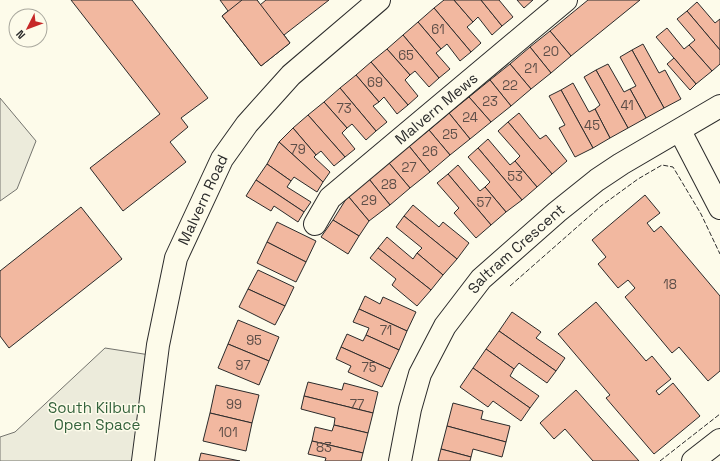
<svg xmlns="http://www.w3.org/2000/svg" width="720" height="461" viewBox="0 0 720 461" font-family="'Space Grotesk',sans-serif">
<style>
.green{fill:#ecebdb;stroke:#74746e}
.building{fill:#f2b8a0;stroke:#2b2b2b}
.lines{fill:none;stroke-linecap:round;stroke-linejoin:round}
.minor-casing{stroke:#2b2b2b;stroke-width:24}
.minor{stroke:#fdfbea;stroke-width:22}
.fence{stroke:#2b2b2b;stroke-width:1;stroke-dasharray:5 2;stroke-linecap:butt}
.labels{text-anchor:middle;stroke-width:3;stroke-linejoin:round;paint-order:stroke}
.number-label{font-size:13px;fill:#5d4e48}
.street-label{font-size:15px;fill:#2b2b2b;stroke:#fdfbea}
.park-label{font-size:15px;fill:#34623c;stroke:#fdfbea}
</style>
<rect width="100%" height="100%" fill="#fdfbea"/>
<g class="green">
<path d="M 0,98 L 36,141 L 17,189 L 0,201 Z"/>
<path d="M 105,348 L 150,355 L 136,461 L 0,461 L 0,437 L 15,432 Z"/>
</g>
<g class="building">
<path d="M 71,0 L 132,0 L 208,98 L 181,118 L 188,127 L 170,142 L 186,162 L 123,211 L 90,168 L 160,114 Z"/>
<path d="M 220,0 L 257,0 L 260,5 L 266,0 L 329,0 L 284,35 L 290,43 L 261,66 L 222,16 L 228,11 Z"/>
<path d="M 242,0 L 257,0 L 290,43 L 261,66 L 222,16 Z"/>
<path d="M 444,0 L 454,0 L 473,22 L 467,27 L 481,43 L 471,52 L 434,8 Z"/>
<path d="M 454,0 L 481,0 L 502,26 L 492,35 L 478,17 L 473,22 Z"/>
<path d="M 481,0 L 499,0 L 513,17 L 502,26 Z"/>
<path d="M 517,0 L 533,0 L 524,8 Z"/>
<path d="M 588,0 L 640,0 L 571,56 L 550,31 Z"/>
<path d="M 697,2 L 715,23 L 720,19 L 720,50 L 687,11 Z"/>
<path d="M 434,8 L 471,52 L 460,61 L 447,44 L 441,49 L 418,22 Z"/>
<path d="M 687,11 L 720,50 L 720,64 L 712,71 L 689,45 L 695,40 L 677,19 Z"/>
<path d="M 418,22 L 441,49 L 436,53 L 450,69 L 439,78 L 403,35 Z"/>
<path d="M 667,28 L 684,49 L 689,45 L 712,71 L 696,84 L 656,37 Z"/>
<path d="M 550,31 L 571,56 L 551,73 L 530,47 Z"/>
<path d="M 403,35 L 439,78 L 429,87 L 415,71 L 410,75 L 387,49 Z"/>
<path d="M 643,44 L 659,73 L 665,70 L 681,99 L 664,108 L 632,50 Z"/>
<path d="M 530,47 L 551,73 L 531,89 L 510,64 Z"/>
<path d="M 387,49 L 410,75 L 405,80 L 418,96 L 408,105 L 371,62 Z"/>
<path d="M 632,50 L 664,108 L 646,118 L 630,89 L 636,86 L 620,57 Z"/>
<path d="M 674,58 L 696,84 L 690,90 L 667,64 Z"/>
<path d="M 371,62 L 408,105 L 397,114 L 384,97 L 379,102 L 356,75 Z"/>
<path d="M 510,64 L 531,89 L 511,106 L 490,80 Z"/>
<path d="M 608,64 L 624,92 L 630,89 L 646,118 L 628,128 L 596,70 Z"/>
<path d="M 596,70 L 628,128 L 610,138 L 595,109 L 600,105 L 584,77 Z"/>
<path d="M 356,75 L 379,102 L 373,106 L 387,122 L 376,131 L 340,88 Z"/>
<path d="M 490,80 L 511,106 L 491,122 L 469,97 Z"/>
<path d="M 573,83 L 589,112 L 595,109 L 610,138 L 593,148 L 561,90 Z"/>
<path d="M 340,88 L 376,131 L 366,140 L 352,124 L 347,128 L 324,102 Z"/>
<path d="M 561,90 L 593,148 L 575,157 L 559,128 L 565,125 L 549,96 Z"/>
<path d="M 469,97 L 491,122 L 470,139 L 449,113 Z"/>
<path d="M 324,102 L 347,128 L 342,133 L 355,149 L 345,157 L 308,115 Z"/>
<path d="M 449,113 L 470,139 L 450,155 L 429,130 Z"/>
<path d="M 519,113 L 540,139 L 546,135 L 567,161 L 552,174 L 508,122 Z"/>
<path d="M 308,115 L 345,157 L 334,166 L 321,151 L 316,155 L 293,128 Z"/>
<path d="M 508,122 L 552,174 L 537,187 L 515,161 L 520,156 L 498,131 Z"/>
<path d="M 293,128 L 316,155 L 314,157 L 330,172 L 323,182 L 279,142 Z"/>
<path d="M 429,130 L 450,155 L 430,172 L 409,146 Z"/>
<path d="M 488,139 L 510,165 L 515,161 L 537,187 L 522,200 L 478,148 Z"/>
<path d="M 279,142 L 323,182 L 317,192 L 294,177 L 291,181 L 267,164 Z"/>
<path d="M 409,146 L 430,172 L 410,188 L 389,163 Z"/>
<path d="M 478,148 L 522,200 L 506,212 L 485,187 L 490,182 L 468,157 Z"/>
<path d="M 389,163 L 410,188 L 390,205 L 369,179 Z"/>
<path d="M 267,164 L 291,181 L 287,187 L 311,202 L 304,212 L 256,180 Z"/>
<path d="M 458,165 L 480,191 L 485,187 L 506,212 L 491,225 L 448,174 Z"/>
<path d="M 448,174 L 491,225 L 476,238 L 454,213 L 459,208 L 437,183 Z"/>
<path d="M 369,179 L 390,205 L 369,221 L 348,196 Z"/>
<path d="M 256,180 L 304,212 L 298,222 L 274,206 L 271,211 L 246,196 Z"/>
<path d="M 645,195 L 660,213 L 647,223 L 654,232 L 661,226 L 720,296 L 720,371 L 708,381 L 679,347 L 672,353 L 625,297 L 635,288 L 628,280 L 618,288 L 598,264 L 606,257 L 592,240 Z"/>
<path d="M 348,196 L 369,221 L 359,236 L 333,220 Z"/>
<path d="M 413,205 L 439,227 L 443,222 L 469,243 L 457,259 L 404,216 Z"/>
<path d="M 81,207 L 122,259 L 9,348 L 0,336 L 0,271 Z"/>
<path d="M 404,216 L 457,259 L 443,275 L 417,253 L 422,248 L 396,227 Z"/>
<path d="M 333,220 L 359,236 L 348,254 L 321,237 Z"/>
<path d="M 277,222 L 316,241 L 306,262 L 267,242 Z"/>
<path d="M 387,237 L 413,259 L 417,253 L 443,275 L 431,290 L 378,248 Z"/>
<path d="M 267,242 L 306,262 L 296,282 L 257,263 Z"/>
<path d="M 378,248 L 431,290 L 417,306 L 392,285 L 396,279 L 370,258 Z"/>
<path d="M 258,270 L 294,287 L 285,306 L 248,289 Z"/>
<path d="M 248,289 L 285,306 L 275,325 L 239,307 Z"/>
<path d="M 365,296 L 380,304 L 383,297 L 416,312 L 407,331 L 359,309 Z"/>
<path d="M 596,302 L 646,361 L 652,356 L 671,379 L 656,391 L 659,395 L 673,383 L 700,416 L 654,454 L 606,398 L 610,395 L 558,334 Z"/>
<path d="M 359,309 L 407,331 L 399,350 L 366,335 L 369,328 L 353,322 Z"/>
<path d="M 512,312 L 541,332 L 536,338 L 565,358 L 556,371 L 499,331 Z"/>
<path d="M 238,320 L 279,337 L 269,361 L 228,344 Z"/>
<path d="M 499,331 L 556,371 L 547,383 L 519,363 L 514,369 L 486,349 Z"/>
<path d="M 347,334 L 363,341 L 366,335 L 399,350 L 390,369 L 341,347 Z"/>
<path d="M 228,344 L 269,361 L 259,385 L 218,368 Z"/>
<path d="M 341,347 L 390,369 L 382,387 L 348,372 L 351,366 L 336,359 Z"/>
<path d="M 486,349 L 514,369 L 510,376 L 539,396 L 530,408 L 473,368 Z"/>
<path d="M 473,368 L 530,408 L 521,421 L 493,401 L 488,407 L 460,387 Z"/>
<path d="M 308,382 L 342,390 L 344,383 L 378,392 L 373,413 L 304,396 Z"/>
<path d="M 216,385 L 259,395 L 252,423 L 210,413 Z"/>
<path d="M 576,390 L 639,461 L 593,461 L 565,429 L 554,439 L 540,423 Z"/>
<path d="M 304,396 L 373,413 L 368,433 L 334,425 L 335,418 L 301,409 Z"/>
<path d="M 453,403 L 483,411 L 481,419 L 510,426 L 506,442 L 447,426 Z"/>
<path d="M 210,413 L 252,423 L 246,451 L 203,441 Z"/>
<path d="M 334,425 L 368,433 L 363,453 L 312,441 L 315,427 L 332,431 Z"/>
<path d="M 447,426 L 506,442 L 502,457 L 473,449 L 471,457 L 441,449 Z"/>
<path d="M 312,441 L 363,453 L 361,461 L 325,461 L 326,458 L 308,454 Z"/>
<path d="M 441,449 L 471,457 L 470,461 L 438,461 Z"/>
<path d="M 201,453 L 240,461 L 199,461 Z"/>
</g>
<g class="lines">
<defs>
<g id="minor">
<path d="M 680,131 L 720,208"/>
<path id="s1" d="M 315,224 L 330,198 L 566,0"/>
<path id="s2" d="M 143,461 L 158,345 L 176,258 L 222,159 L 247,124 L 291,75 L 379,0"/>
<path id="s3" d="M 400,461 L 410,409 L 420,374 L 445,326 L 481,279 L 557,212 L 597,180 L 621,164 L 720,106"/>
<path d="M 693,461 L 720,440"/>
</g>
</defs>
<use href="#minor" class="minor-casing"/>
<use href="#minor" class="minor"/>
<g class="fence">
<path d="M 510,286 L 601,206 L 638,179 L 662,165 L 673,167 L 701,214 L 720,254"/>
<path d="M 660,461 L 720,414"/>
</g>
</g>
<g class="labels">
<g class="number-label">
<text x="438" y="34">61</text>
<text x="551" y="56">20</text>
<text x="406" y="60">65</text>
<text x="531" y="73">21</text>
<text x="375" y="87">69</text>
<text x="510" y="90">22</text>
<text x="490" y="106">23</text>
<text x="627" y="110">41</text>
<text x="344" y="113">73</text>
<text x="470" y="122">24</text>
<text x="592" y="130">45</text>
<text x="450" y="139">25</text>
<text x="298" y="154">79</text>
<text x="430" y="156">26</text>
<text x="409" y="172">27</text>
<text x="515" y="181">53</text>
<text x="389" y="189">28</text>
<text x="369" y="205">29</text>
<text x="484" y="207">57</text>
<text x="670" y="289">18</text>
<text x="386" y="335">71</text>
<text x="254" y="345">95</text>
<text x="243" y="370">97</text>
<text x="369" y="372">75</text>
<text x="234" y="409">99</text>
<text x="357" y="409">77</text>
<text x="228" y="437">101</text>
<text x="324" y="452">83</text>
</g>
<g class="street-label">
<text dy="5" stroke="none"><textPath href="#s1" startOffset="169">Malvern Mews</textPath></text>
<text dy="5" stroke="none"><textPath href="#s2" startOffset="270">Malvern Road</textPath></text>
<text dy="5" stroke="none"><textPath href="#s3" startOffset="249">Saltram Crescent</textPath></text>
</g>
<g class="park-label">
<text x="97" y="413">South Kilburn<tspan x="97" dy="17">Open Space</tspan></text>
</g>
</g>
<g transform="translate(28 28) rotate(228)"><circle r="19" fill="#fdfbea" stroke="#a9a89e"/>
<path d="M0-3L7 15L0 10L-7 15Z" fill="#c62828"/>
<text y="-6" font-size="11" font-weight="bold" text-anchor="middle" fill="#2b2b2b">N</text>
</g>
</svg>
